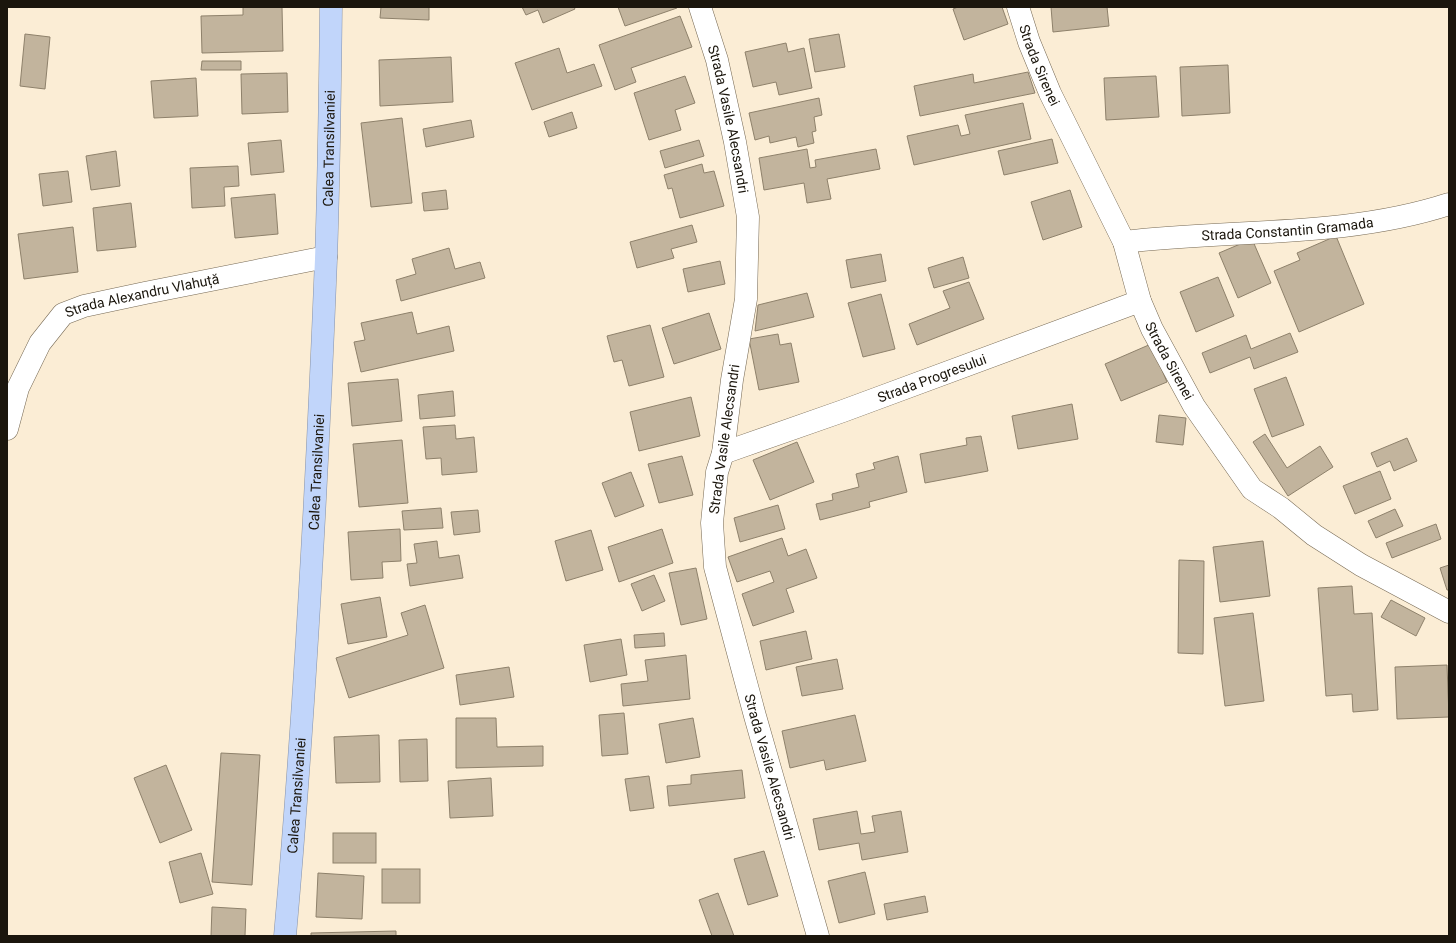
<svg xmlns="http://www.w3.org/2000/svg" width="1456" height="943" viewBox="0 0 1456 943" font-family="Roboto,sans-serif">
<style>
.building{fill:#c2b49d;stroke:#8e816b}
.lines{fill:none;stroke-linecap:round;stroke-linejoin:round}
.street-casing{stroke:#766954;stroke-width:23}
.highway-casing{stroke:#8792a7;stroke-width:23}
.street{stroke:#fff;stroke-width:22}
.highway{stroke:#c1d5fa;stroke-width:22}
.labels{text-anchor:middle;stroke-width:4;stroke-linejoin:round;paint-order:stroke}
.street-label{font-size:14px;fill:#1b160d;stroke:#fff}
</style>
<rect width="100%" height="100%" fill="#fbedd5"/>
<g class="building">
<path d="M 243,7 L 282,7 L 283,51 L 202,53 L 201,16 L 243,15 Z"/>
<path d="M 381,7 L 429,7 L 429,20 L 380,18 Z"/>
<path d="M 522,7 L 574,7 L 575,9 L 543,23 L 538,10 L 526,15 Z"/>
<path d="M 618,7 L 676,7 L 677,8 L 625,26 Z"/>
<path d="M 958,7 L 1002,7 L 1008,24 L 964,40 L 953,9 Z"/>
<path d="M 1051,7 L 1107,7 L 1109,26 L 1053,32 Z"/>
<path d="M 680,16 L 692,47 L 631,68 L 636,82 L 615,90 L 599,45 Z"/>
<path d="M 25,34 L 50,37 L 45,89 L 20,86 Z"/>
<path d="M 839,34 L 845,67 L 815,72 L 809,39 Z"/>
<path d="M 786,43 L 788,52 L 804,48 L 812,88 L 779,95 L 776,82 L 753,87 L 745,52 Z"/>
<path d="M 559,48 L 567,73 L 594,64 L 602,86 L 532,110 L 515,63 Z"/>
<path d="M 451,57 L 453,102 L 380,106 L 379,60 Z"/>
<path d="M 202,61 L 241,61 L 241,70 L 201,70 Z"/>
<path d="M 1228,65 L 1230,113 L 1182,116 L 1180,67 Z"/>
<path d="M 1028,72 L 1035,93 L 920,116 L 914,86 L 973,74 L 974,83 Z"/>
<path d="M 287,73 L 288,112 L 242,114 L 241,74 Z"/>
<path d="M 685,76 L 695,103 L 675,110 L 681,130 L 649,140 L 634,93 Z"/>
<path d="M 1156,76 L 1159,117 L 1106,120 L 1104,78 Z"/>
<path d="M 196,78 L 198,116 L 154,118 L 151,81 Z"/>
<path d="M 819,98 L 822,115 L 814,117 L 816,131 L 812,132 L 814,143 L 798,147 L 796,137 L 770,143 L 769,136 L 755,140 L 749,113 Z"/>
<path d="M 1023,103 L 1031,139 L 914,165 L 907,136 L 958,125 L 961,136 L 970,134 L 965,115 Z"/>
<path d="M 572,112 L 577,128 L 549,137 L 544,122 Z"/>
<path d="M 402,118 L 412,203 L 371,207 L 361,123 Z"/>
<path d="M 471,120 L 474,137 L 426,147 L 423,129 Z"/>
<path d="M 1052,139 L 1058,163 L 1004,175 L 998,151 Z"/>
<path d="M 281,140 L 284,172 L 251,175 L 248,143 Z"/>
<path d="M 699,140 L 704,156 L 665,168 L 660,151 Z"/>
<path d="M 807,149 L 810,168 L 816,167 L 815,160 L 876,149 L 880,169 L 827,179 L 831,199 L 807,203 L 804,183 L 764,190 L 759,158 Z"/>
<path d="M 116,151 L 120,186 L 91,190 L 86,156 Z"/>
<path d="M 702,164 L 704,173 L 714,171 L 724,206 L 680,218 L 672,188 L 668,189 L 664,175 Z"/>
<path d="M 238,166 L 239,186 L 224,187 L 225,206 L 192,208 L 190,168 Z"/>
<path d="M 68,171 L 72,202 L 43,206 L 39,174 Z"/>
<path d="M 446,190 L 448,209 L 424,211 L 422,193 Z"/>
<path d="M 1070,190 L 1082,227 L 1043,240 L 1031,202 Z"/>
<path d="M 275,194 L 278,234 L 235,238 L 231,198 Z"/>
<path d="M 131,203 L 136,247 L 97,251 L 93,208 Z"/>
<path d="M 692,225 L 697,242 L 671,249 L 674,258 L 637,268 L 630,242 Z"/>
<path d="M 73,227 L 78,272 L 24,279 L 18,234 Z"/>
<path d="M 1336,236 L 1364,304 L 1299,332 L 1274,271 L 1300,260 L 1297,253 Z"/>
<path d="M 1252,239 L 1271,283 L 1238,298 L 1219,253 Z"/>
<path d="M 449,248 L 455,269 L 480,262 L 485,278 L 401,301 L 396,280 L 416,274 L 412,259 Z"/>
<path d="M 881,254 L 886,281 L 851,288 L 846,260 Z"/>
<path d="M 963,257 L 969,278 L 934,288 L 928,268 Z"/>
<path d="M 720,261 L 725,284 L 688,292 L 683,269 Z"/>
<path d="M 1218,277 L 1234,316 L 1196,332 L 1180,292 Z"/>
<path d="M 969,282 L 984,319 L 917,345 L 909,324 L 950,308 L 943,291 Z"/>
<path d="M 807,293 L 814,317 L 755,331 L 758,305 Z"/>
<path d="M 881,294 L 895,349 L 863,357 L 848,303 Z"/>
<path d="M 412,312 L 417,334 L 449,326 L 454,351 L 361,372 L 354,342 L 365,340 L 361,323 Z"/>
<path d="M 709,313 L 721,349 L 674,364 L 662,328 Z"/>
<path d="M 650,325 L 664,377 L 629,386 L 622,360 L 614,362 L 607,336 Z"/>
<path d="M 1290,333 L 1298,352 L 1254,369 L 1250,357 L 1210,373 L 1202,353 L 1246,335 L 1251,349 Z"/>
<path d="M 778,334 L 780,345 L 791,343 L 799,382 L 759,390 L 749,339 Z"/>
<path d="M 1151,344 L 1167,382 L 1121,401 L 1105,364 Z"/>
<path d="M 1286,377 L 1304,425 L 1272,437 L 1254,389 Z"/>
<path d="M 398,379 L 402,421 L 352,426 L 348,383 Z"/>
<path d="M 453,391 L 455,416 L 420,419 L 418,395 Z"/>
<path d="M 691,397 L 700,436 L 639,451 L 630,412 Z"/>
<path d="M 1072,404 L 1078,439 L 1018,449 L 1012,416 Z"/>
<path d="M 1159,415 L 1186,418 L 1183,445 L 1156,442 Z"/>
<path d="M 455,425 L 456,439 L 474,437 L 477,472 L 442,475 L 441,458 L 426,459 L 423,427 Z"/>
<path d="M 1265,434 L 1287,468 L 1320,446 L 1333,467 L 1288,496 L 1253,442 Z"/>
<path d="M 981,436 L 988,471 L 925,483 L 920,454 L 967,445 L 966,438 Z"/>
<path d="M 1407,438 L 1417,461 L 1394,471 L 1390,461 L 1377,467 L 1371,453 Z"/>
<path d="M 402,440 L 408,503 L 359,507 L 353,444 Z"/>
<path d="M 797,442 L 814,482 L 770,500 L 753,460 Z"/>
<path d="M 682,456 L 693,495 L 659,503 L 648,464 Z"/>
<path d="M 898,456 L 907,492 L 869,502 L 870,507 L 820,520 L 816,504 L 833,500 L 832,494 L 859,487 L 856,474 L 875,469 L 873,463 Z"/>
<path d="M 1380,471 L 1391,499 L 1355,514 L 1343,486 Z"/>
<path d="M 631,472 L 644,506 L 615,517 L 602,483 Z"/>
<path d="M 778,505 L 785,529 L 740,542 L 734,518 Z"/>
<path d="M 441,508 L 443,528 L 404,530 L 402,511 Z"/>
<path d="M 1395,509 L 1403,526 L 1376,538 L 1368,521 Z"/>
<path d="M 478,510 L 480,532 L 454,535 L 451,512 Z"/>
<path d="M 1436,524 L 1441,539 L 1392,558 L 1386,543 Z"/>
<path d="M 400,529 L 401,561 L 382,562 L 383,578 L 351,580 L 348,532 Z"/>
<path d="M 662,529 L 673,563 L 619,582 L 608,547 Z"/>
<path d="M 591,530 L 603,570 L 566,581 L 555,541 Z"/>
<path d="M 782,538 L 788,556 L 806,549 L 817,578 L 786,589 L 794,612 L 753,626 L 742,594 L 774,582 L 770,571 L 737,582 L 728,557 Z"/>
<path d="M 437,541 L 439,558 L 459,555 L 463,578 L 410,586 L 407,564 L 417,563 L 414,544 Z"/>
<path d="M 1263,541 L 1270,596 L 1220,602 L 1213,547 Z"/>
<path d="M 1179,560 L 1204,561 L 1203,654 L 1178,653 Z"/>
<path d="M 1449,565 L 1449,590 L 1447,590 L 1440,568 Z"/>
<path d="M 696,568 L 707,619 L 681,625 L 669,573 Z"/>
<path d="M 654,575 L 665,601 L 642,611 L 631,584 Z"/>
<path d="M 1352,586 L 1354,614 L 1372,613 L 1378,710 L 1353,712 L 1352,694 L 1326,696 L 1318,588 Z"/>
<path d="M 380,597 L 387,637 L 348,644 L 341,604 Z"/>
<path d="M 1391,600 L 1425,618 L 1416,636 L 1381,617 Z"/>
<path d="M 425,605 L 444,668 L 349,698 L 336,658 L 408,635 L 401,613 Z"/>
<path d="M 1253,613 L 1264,701 L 1225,706 L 1214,618 Z"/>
<path d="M 806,631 L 812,659 L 766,670 L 760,641 Z"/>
<path d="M 664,633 L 665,646 L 635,648 L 634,635 Z"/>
<path d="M 621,639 L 627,675 L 590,682 L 584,645 Z"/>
<path d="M 686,655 L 690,699 L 623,706 L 621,684 L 648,681 L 645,660 Z"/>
<path d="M 837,659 L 843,689 L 802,696 L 796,667 Z"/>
<path d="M 1447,665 L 1449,717 L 1397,719 L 1395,667 Z"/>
<path d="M 509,667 L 514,697 L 460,705 L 456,675 Z"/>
<path d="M 624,713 L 628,754 L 602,756 L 599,715 Z"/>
<path d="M 855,715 L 866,761 L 826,770 L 824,760 L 790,768 L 782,731 Z"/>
<path d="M 456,718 L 496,718 L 497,747 L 543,746 L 543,766 L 456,768 Z"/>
<path d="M 693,718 L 700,757 L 666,763 L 659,724 Z"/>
<path d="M 379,735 L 380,782 L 336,783 L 334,737 Z"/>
<path d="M 427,739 L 428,781 L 400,782 L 399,740 Z"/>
<path d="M 221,753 L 260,755 L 252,885 L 212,882 Z"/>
<path d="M 166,765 L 192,830 L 160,843 L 134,778 Z"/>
<path d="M 742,770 L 745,798 L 669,806 L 667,786 L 691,784 L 691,775 Z"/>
<path d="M 649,776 L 654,808 L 630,811 L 625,779 Z"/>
<path d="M 491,778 L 493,816 L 450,818 L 448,781 Z"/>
<path d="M 857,811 L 861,834 L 875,832 L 872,816 L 901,811 L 908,852 L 862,860 L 859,843 L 819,850 L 813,819 Z"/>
<rect x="333" y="833" width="43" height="30"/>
<path d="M 764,851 L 778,896 L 748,905 L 734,859 Z"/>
<path d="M 201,853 L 213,894 L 180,903 L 169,862 Z"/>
<rect x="382" y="869" width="38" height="34"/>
<path d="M 865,872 L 875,914 L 839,923 L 828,881 Z"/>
<path d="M 318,873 L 364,876 L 362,919 L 316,917 Z"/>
<path d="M 718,893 L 731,928 L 734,936 L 712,936 L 699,900 Z"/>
<path d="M 925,896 L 928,912 L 887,920 L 884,904 Z"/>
<path d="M 212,907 L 246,909 L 245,936 L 211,936 Z"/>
<path d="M 396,931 L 396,936 L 311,936 L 311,933 Z"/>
</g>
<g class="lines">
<defs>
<g id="street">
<path id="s1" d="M 700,7 L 717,60 L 735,142 L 748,217 L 746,299 L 732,380 L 723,453 L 717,472 L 712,523 L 715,567 L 755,716 L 818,936"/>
<path id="s2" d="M 1018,7 L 1029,42 L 1050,93 L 1124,242 L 1140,301 L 1152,329 L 1194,406 L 1252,489 L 1281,508 L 1314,535 L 1361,565 L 1449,612"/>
<path id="s3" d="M 1124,242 C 1231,229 1345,238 1449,204"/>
<path id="s4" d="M 7,429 L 18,388 L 40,343 L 63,314 L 84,306 L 145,293 L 326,257"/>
<path id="s5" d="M 723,453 L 843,411 L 1140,301"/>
</g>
<g id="highway">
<path id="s6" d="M 285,936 C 305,711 317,485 326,259 C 329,175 330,91 331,7"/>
</g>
</defs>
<use href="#street" class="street-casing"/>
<use href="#highway" class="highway-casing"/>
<use href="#street" class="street"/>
<use href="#highway" class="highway"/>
</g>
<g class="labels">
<g class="street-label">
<text dy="5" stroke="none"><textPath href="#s2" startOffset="62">Strada Sirenei</textPath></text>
<text dy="5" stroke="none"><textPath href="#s1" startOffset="116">Strada Vasile Alecsandri</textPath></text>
<text dy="5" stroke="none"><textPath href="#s6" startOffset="789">Calea Transilvaniei</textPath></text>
<text dy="5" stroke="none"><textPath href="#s3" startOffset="164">Strada Constantin Gramada</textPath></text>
<text dy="5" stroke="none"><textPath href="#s4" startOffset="211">Strada Alexandru Vlahuță</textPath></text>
<text dy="5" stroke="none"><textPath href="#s2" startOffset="386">Strada Sirenei</textPath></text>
<text dy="5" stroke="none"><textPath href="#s5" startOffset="222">Strada Progresului</textPath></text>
<text transform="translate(724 439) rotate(-82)" y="5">Strada Vasile Alecsandri</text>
<text dy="5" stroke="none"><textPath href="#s6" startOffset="465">Calea Transilvaniei</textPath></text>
<text dy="5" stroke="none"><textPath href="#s1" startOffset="776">Strada Vasile Alecsandri</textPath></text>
<text dy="5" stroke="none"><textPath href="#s6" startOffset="141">Calea Transilvaniei</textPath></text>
</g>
</g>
<rect width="1456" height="943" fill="none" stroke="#1b160d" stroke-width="16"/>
</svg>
